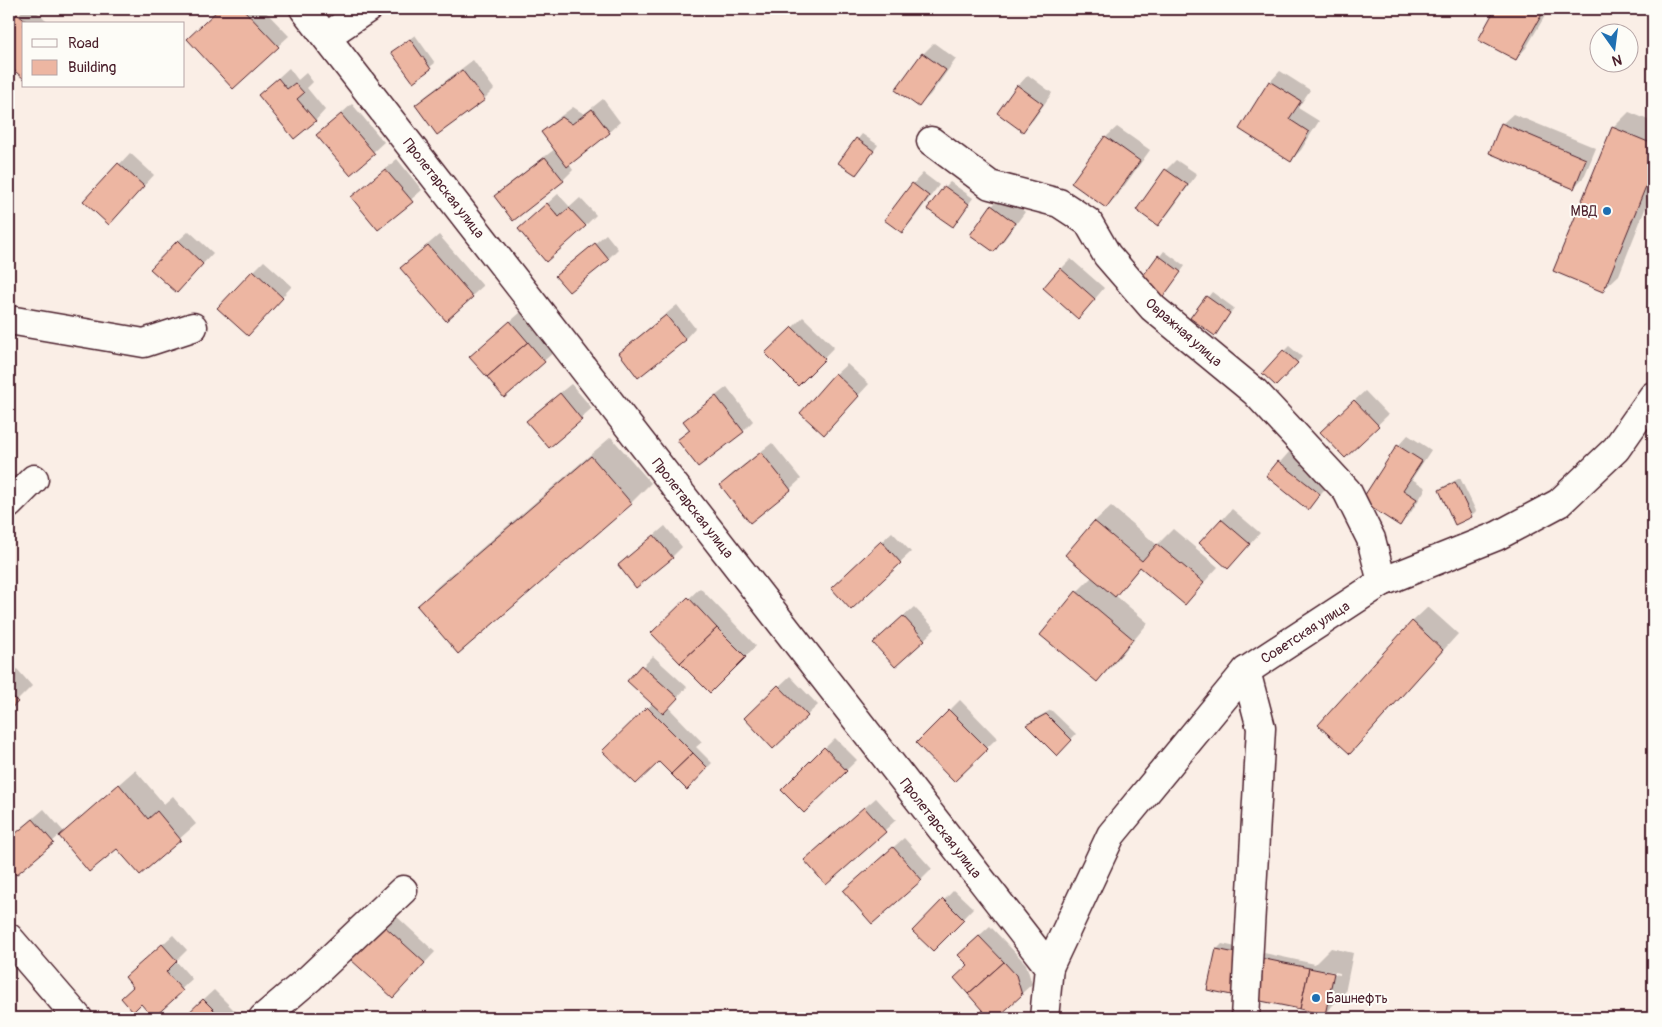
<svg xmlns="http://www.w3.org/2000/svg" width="1662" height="1027" viewBox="0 0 1662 1027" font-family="Pangolin,sans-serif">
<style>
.shadow{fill:#0003;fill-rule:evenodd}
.building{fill:#edb6a2;stroke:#4a1f2b}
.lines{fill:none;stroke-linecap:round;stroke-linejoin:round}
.minor-casing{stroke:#4a1f2b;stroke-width:31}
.minor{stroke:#fdfcf7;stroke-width:28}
.poi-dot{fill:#1f6fb2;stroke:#fdfcf7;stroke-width:2}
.labels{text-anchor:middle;stroke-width:4;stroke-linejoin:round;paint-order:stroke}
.street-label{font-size:14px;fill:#4a1f2b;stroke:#fdfcf7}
.poi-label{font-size:14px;fill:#4a1f2b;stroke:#fdfcf7;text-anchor:end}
</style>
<rect width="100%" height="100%" fill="#faeee6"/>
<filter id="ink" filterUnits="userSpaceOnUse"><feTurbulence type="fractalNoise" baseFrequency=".02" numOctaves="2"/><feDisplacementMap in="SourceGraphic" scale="10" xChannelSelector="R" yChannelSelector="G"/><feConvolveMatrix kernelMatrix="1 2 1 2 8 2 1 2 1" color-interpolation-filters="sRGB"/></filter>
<g filter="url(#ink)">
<g class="shadow">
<path d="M 24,9 L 33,9 L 51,24 L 24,24 L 24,77 L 9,65 L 9,25 Z"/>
<path d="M 220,9 L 263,9 L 289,36 L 278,46 L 199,29 Z"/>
<path d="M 1497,9 L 1549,9 L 1526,48 L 1516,59 L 1480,39 Z"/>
<path d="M 415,35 L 435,63 L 413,80 L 398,48 Z"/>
<path d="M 934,43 L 956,59 L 930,95 L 919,105 L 897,89 L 923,54 Z"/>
<path d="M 473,60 L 494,89 L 484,99 L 416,105 L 427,95 Z"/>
<path d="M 289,68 L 298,80 L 306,73 L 313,82 L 307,88 L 325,110 L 315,121 L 259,95 Z"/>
<path d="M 1280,71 L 1310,90 L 1298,108 L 1319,121 L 1301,150 L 1291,160 L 1241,129 L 1270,82 Z"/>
<path d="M 1028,75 L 1052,93 L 1033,120 L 1022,130 L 999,113 L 1018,86 Z"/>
<path d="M 603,99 L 620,122 L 609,132 L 569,164 L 573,170 L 563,180 L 496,196 L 506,186 L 555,149 L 543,133 L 553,122 L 573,107 L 584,114 Z"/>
<path d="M 352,104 L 384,142 L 350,173 L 317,135 Z"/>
<path d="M 1629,112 L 1653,122 L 1653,189 L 1619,275 L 1603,290 L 1613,128 Z"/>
<path d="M 1513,114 L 1596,148 L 1584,177 L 1574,187 L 1502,124 Z"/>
<path d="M 1117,127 L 1150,150 L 1117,196 L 1106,206 L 1073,183 L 1106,137 Z"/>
<path d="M 862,134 L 878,145 L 861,169 L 840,162 Z"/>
<path d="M 130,153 L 154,175 L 119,213 L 85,201 Z"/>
<path d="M 397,159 L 422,190 L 378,228 L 353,197 Z"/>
<path d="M 1176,160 L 1197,174 L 1168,214 L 1158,224 L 1166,170 Z"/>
<path d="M 923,173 L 939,185 L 912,221 L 902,232 L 913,184 Z"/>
<path d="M 950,182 L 973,198 L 957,220 L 945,187 Z"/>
<path d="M 558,194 L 570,207 L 580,198 L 596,215 L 585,226 L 530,219 Z"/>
<path d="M 1003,196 L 1025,212 L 1004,240 L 994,250 L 992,206 Z"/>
<path d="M 189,231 L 213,253 L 187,281 L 178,241 Z"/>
<path d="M 606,234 L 618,249 L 608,259 L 557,276 Z"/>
<path d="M 439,235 L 483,286 L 446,319 L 412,258 Z"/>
<path d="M 1164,251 L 1185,266 L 1163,296 L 1142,280 Z"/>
<path d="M 1071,259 L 1104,288 L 1088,307 L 1061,269 Z"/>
<path d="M 264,261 L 292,286 L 258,324 L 254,271 Z"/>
<path d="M 1212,292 L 1234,308 L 1219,329 L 1192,317 Z"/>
<path d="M 677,305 L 695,328 L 685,339 L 638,376 L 620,353 L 631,343 Z"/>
<path d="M 521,312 L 555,351 L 504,396 L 470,357 Z"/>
<path d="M 803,317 L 834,347 L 798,384 L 767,353 Z"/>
<path d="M 1289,346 L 1302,357 L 1276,384 L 1263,372 Z"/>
<path d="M 847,364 L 869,384 L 834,422 L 836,374 Z"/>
<path d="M 571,384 L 592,408 L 549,446 L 538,411 Z"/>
<path d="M 727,387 L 753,421 L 743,431 L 678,440 L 691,428 L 685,421 L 696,411 Z"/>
<path d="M 1365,391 L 1388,415 L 1345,456 L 1332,421 Z"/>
<path d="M 1408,435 L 1431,450 L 1412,479 L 1426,488 L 1410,514 L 1400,524 L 1398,446 Z"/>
<path d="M 611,437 L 651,483 L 631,503 L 418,606 L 438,586 Z"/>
<path d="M 772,443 L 801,479 L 790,489 L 750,521 L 721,485 L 732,474 Z"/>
<path d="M 1290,451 L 1330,483 L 1308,508 L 1268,476 Z"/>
<path d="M 1460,478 L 1476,511 L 1471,516 L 1440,491 L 1445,486 Z"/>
<path d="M 1111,506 L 1157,545 L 1173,529 L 1218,567 L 1185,603 L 1142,566 L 1115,595 L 1148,623 L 1113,665 L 1097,681 L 1077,592 L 1093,576 L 1067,555 L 1095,521 Z"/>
<path d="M 1232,509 L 1260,533 L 1238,557 L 1201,543 Z"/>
<path d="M 665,526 L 682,547 L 672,557 L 619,565 Z"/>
<path d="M 892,532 L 911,552 L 851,608 L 843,578 Z"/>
<path d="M 700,588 L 756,646 L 710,691 L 663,623 Z"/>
<path d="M 914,607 L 935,629 L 896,666 L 885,633 Z"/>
<path d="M 1428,607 L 1458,634 L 1366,736 L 1412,622 Z"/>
<path d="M 653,656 L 687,687 L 668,707 L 702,742 L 696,747 L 712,763 L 687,788 L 659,760 L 604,751 L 653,703 L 629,681 Z"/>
<path d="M 9,660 L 32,686 L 9,709 Z"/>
<path d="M 790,676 L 818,705 L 773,747 L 756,708 Z"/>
<path d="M 960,700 L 997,738 L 954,780 L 917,743 Z"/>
<path d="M 1051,710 L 1076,734 L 1057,754 L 1028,725 L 1033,720 Z"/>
<path d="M 835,738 L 857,760 L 804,811 L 783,790 Z"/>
<path d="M 135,770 L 164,804 L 173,796 L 196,824 L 140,874 L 117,847 L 60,835 L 16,873 L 9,864 L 9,839 L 44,809 L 64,832 Z"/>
<path d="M 876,798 L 896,820 L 826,883 L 816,850 Z"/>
<path d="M 904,838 L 932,869 L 921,880 L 855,881 Z"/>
<path d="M 954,890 L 973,908 L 933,950 L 914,931 Z"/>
<path d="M 394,914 L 435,952 L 403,986 L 383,925 Z"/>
<path d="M 990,926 L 1026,964 L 1032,984 L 995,1018 L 991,1018 L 955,978 L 969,965 L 970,944 Z"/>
<path d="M 173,935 L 187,950 L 176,961 L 192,979 L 153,1016 L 141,1003 L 134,986 L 137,967 Z"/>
<path d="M 1222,944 L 1315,964 L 1331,948 L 1353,953 L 1345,993 L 1325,1013 L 1209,989 L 1217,949 ZM 1324,970 L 1340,973 L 1340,975 L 1324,972 Z"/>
<path d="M 214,990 L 242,1018 L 184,1018 L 184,1017 Z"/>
</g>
<g class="building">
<path d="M 219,9 L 243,9 L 279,47 L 233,89 L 187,39 Z"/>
<path d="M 1495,9 L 1545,9 L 1516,60 L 1478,40 Z"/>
<path d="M 17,14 L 29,24 L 24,24 L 24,79 L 9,66 L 9,23 Z"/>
<path d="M 410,39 L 431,69 L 413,82 L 391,52 Z"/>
<path d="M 922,53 L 946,70 L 919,107 L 895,90 Z"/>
<path d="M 462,70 L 485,100 L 437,135 L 415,105 Z"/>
<path d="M 278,78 L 287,89 L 295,83 L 304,93 L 297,99 L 316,121 L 294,139 L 258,95 Z"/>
<path d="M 1269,81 L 1301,101 L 1289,119 L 1309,132 L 1291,162 L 1239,129 Z"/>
<path d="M 1017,85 L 1043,104 L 1023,132 L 997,113 Z"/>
<path d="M 592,109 L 610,133 L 567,167 L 541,132 L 562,117 L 572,124 Z"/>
<path d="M 341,114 L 375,154 L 350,175 L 316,135 Z"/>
<path d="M 1501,123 L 1586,159 L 1574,189 L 1489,153 Z"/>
<path d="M 1612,127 L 1653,144 L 1653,169 L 1603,292 L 1553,271 Z"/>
<path d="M 1105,136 L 1140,161 L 1106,208 L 1071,183 Z"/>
<path d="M 856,138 L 874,151 L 856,175 L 838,163 Z"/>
<path d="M 545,157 L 564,181 L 513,221 L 494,196 Z"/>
<path d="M 118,163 L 144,186 L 109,225 L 83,201 Z"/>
<path d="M 385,169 L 413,202 L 378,230 L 351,197 Z"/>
<path d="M 1165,169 L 1188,185 L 1158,226 L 1136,210 Z"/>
<path d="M 912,183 L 929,196 L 902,233 L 884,220 Z"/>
<path d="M 944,186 L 969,204 L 953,227 L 927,209 Z"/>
<path d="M 547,203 L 559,217 L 569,208 L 586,226 L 546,262 L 518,229 Z"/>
<path d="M 991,205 L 1015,223 L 994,252 L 970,235 Z"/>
<path d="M 178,240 L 203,264 L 177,293 L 150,269 Z"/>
<path d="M 595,243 L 609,260 L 569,292 L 555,276 Z"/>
<path d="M 428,245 L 473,297 L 446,321 L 400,268 Z"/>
<path d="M 1158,255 L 1181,272 L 1163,297 L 1140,280 Z"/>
<path d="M 1060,268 L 1095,299 L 1078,319 L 1043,288 Z"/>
<path d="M 253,270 L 283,298 L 248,336 L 217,308 Z"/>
<path d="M 1206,296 L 1230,313 L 1215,336 L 1190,318 Z"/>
<path d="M 666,315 L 686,340 L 638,378 L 619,353 Z"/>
<path d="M 510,321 L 528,342 L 487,377 L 469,357 Z"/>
<path d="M 792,327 L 825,359 L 798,386 L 765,353 Z"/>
<path d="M 528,342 L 545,362 L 504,398 L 487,377 Z"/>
<path d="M 1283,350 L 1298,363 L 1276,386 L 1262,373 Z"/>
<path d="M 835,373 L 859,396 L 824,435 L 800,413 Z"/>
<path d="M 560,393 L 582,420 L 549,448 L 526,421 Z"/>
<path d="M 716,396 L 744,432 L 698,467 L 677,440 L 690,430 L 683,421 Z"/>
<path d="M 1354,400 L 1379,426 L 1345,458 L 1320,432 Z"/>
<path d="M 1397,445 L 1422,461 L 1403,490 L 1417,499 L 1400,526 L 1361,501 Z"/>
<path d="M 761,452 L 791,490 L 750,523 L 720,485 Z"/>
<path d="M 591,456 L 632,504 L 458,654 L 417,606 Z"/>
<path d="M 1278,461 L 1320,494 L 1308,510 L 1266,476 Z"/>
<path d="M 1455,482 L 1472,517 L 1455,525 L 1439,490 Z"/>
<path d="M 1221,519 L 1250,544 L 1228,569 L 1199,543 Z"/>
<path d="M 1094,521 L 1142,561 L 1157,544 L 1204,583 L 1185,605 L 1140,567 L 1115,597 L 1065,555 Z"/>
<path d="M 654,535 L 673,558 L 636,588 L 618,565 Z"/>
<path d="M 881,541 L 901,563 L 851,610 L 831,588 Z"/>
<path d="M 1076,591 L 1133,639 L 1097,682 L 1040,635 Z"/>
<path d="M 688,597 L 717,628 L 680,663 L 651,633 Z"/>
<path d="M 903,616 L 925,640 L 895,667 L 873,643 Z"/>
<path d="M 1412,621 L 1443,650 L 1350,754 L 1318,725 Z"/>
<path d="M 717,628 L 746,657 L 710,693 L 680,663 Z"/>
<path d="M 641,665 L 678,698 L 663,714 L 627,681 Z"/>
<path d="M 778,685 L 808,716 L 773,749 L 744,718 Z"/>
<path d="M 9,693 L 18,702 L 9,710 Z"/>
<path d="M 647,707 L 693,753 L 671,774 L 659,762 L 636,784 L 602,751 Z"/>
<path d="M 949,710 L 988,749 L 954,782 L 916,743 Z"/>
<path d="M 1046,714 L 1072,740 L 1057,756 L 1026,725 Z"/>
<path d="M 824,747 L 847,771 L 804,813 L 781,790 Z"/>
<path d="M 693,753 L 708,768 L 687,790 L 671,774 Z"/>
<path d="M 119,784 L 148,819 L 157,811 L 181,840 L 140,875 L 117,849 L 89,872 L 59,836 Z"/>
<path d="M 864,807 L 886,832 L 826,885 L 804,860 Z"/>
<path d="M 33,819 L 54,843 L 16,875 L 9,866 L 9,839 Z"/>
<path d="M 893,847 L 922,880 L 872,924 L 843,891 Z"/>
<path d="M 943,899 L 964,920 L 933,951 L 912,931 Z"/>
<path d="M 382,924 L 425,963 L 393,998 L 350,959 Z"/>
<path d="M 979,936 L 1004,962 L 968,994 L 954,978 L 968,965 L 958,955 Z"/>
<path d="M 162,944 L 177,961 L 166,972 L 183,991 L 153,1018 L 141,1004 L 133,1012 L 121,998 L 133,987 L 125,977 Z"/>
<path d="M 1216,949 L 1309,968 L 1300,1009 L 1207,990 Z"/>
<path d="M 1004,962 L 1016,975 L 1022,995 L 997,1018 L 989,1018 L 968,994 Z"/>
<path d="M 1309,968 L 1334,973 L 1325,1015 L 1300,1009 Z"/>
<path d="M 203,999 L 222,1018 L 183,1018 Z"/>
</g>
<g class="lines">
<defs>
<g id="minor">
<path d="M 304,9 L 1049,967 L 1044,1018"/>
<path d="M 327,36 L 367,9"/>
<path d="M 931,141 L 990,185 L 1059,203 L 1088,222 L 1107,255 L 1153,308 L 1255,392 L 1347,491 L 1371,539 L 1382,582"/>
<path d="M 9,320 L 144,343 L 193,327"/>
<path d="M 9,504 L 34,479"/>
<path d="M 9,938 L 78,1018"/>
<path d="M 1049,967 L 1111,835 L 1246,671 L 1382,582 L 1497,536 L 1559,503 L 1616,449 L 1653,396"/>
<path d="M 263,1018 L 310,978 L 403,890"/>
<path d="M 1245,1018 L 1261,728 L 1246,671"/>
</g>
</defs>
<use href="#minor" class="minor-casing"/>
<use href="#minor" class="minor"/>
</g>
</g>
<g class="poi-dot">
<circle cx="1607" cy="211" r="5"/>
<circle cx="1316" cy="998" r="5"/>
</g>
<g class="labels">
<g class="street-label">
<text transform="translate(444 188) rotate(52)" y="5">Пролетарская улица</text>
<text transform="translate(1184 332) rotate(41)" y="5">Овражная улица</text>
<text transform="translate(693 508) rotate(52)" y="5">Пролетарская улица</text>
<text transform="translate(1305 632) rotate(-33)" y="5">Советская улица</text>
<text transform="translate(941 828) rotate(52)" y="5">Пролетарская улица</text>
</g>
<g class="poi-label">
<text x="1597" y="216">МВД</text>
<text x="1326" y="1003" text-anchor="start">Башнефть</text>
</g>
</g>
<rect width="1662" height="1027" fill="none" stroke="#fdfcf7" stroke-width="30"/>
<rect x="15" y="15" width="1632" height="997" fill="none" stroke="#4a1f2b" stroke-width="2" filter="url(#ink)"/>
<rect x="22" y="22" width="162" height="65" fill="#fdfcf7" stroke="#b5a4a5"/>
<rect x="32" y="39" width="25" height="8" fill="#fdfcf7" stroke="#b5a4a5"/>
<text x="68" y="48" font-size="15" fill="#4a1f2b">Road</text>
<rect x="32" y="60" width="25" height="15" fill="#edb6a2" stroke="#b5a4a5"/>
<text x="68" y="72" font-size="15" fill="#4a1f2b">Building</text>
<g transform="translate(1614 48) rotate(166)"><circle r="24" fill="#fdfcf7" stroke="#b5a4a5"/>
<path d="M0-4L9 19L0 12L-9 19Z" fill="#1f6fb2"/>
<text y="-8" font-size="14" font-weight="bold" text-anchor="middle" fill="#4a1f2b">N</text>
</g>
</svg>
